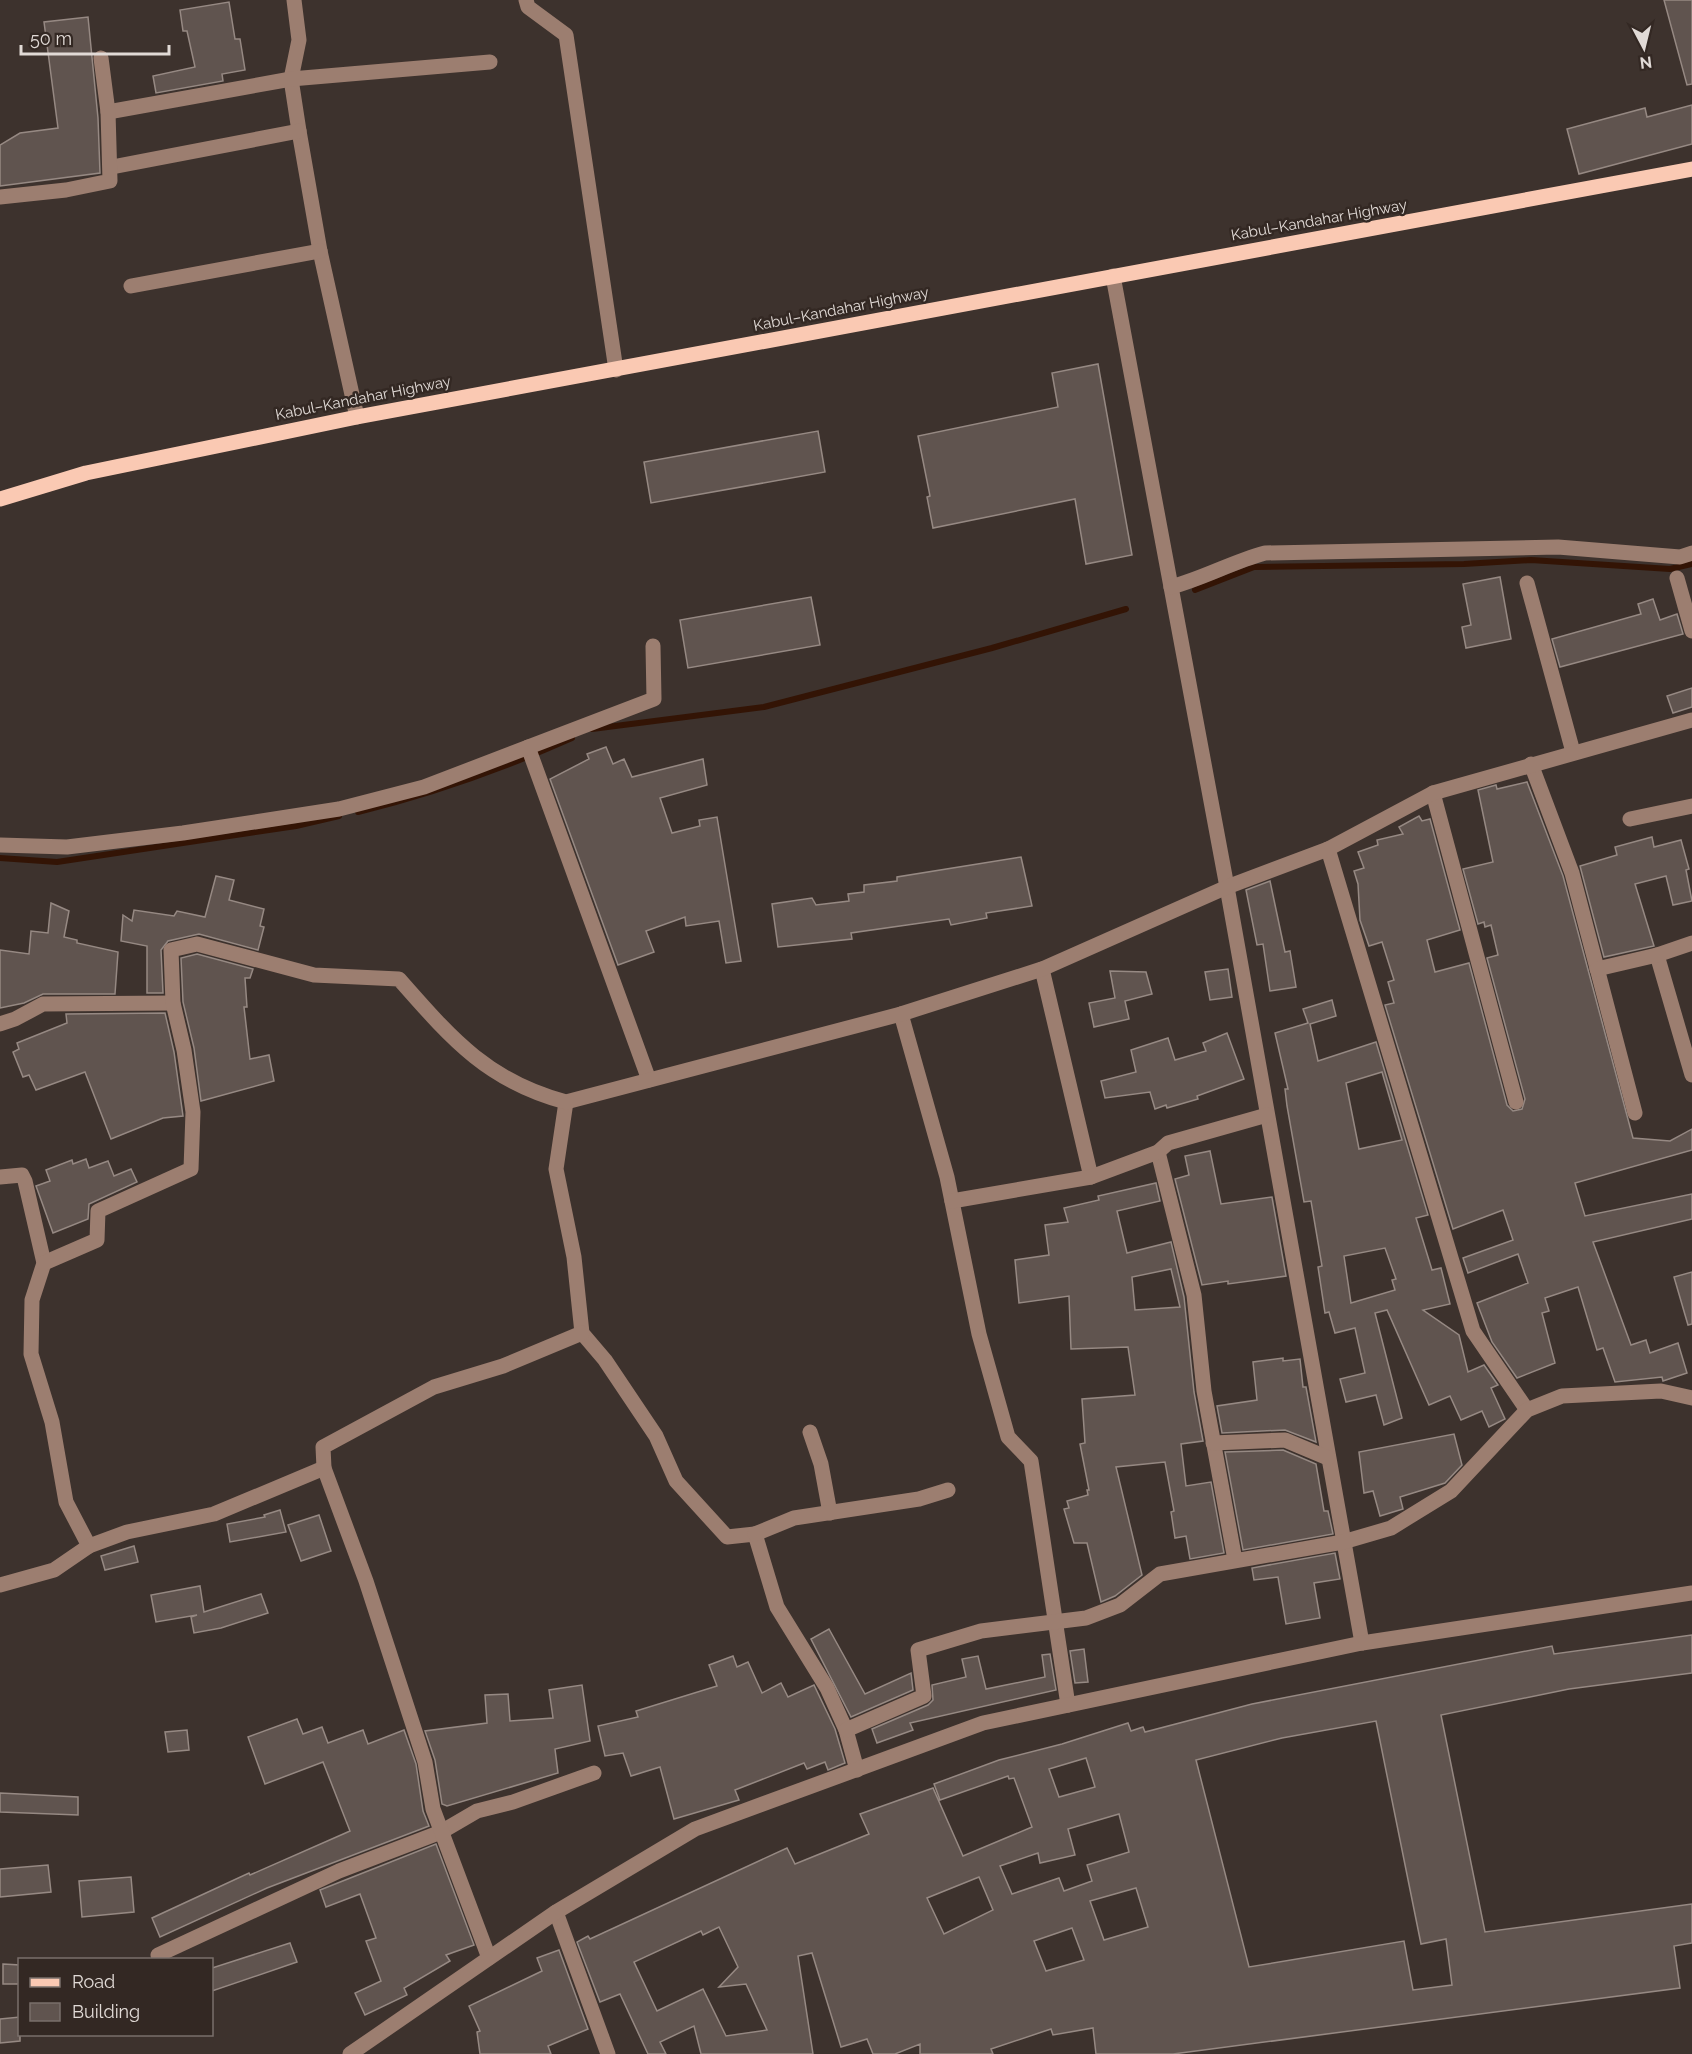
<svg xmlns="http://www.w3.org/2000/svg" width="1692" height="2054" viewBox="0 0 1692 2054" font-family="Raleway,sans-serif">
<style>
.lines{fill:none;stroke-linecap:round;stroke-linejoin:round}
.stream{stroke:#331405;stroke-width:6}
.building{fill:#60544f;stroke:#968983;stroke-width:1.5;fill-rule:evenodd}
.minor{stroke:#9c7e70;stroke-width:15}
.major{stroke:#fac9b3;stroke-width:15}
.labels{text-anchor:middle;stroke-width:5;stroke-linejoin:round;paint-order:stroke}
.street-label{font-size:15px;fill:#e1dad6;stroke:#332823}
</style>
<rect width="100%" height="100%" fill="#3d322d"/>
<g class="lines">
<g class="stream">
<path d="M 1195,590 L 1254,567 L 1464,564 L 1531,560 L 1670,569 L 1692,564"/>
<path d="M 592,729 L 764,707 L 992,648 L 1126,609"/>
<path d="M 358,812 C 432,794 502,769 572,738"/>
<path d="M 0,858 L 57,862 L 296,826 L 339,816"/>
</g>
</g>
<g class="building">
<path d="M 1664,0 L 1692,0 L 1692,84 L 1687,85 Z"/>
<path d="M 229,2 L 235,39 L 240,39 L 245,70 L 222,74 L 223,81 L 156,93 L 153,76 L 195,67 L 187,31 L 183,31 L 180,10 Z"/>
<path d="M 88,17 L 98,118 L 100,173 L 0,186 L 0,145 L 20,133 L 58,128 L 44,22 Z"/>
<path d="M 1692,105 L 1692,144 L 1579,174 L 1567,129 L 1645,108 L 1647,117 Z"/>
<path d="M 1098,364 L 1132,555 L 1086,564 L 1075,499 L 933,528 L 927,497 L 930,496 L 918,436 L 1058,407 L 1052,373 Z"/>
<path d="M 818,431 L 825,472 L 651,503 L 644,462 Z"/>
<path d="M 1500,577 L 1511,639 L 1466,648 L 1462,627 L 1471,625 L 1463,584 Z"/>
<path d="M 811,597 L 820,645 L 688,668 L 680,620 Z"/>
<path d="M 1653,599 L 1660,620 L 1677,614 L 1683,634 L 1560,667 L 1552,639 L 1641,614 L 1638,604 Z"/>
<path d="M 1692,688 L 1692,707 L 1673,713 L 1667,696 Z"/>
<path d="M 606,747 L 613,764 L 624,759 L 632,777 L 703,759 L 707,785 L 660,798 L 672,833 L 700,826 L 699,820 L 717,817 L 741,961 L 726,963 L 719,921 L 686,926 L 685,917 L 646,931 L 654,952 L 618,965 L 550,779 L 589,759 L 587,754 Z"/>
<path d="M 1527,782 L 1563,876 L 1633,1138 L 1670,1141 L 1692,1129 L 1692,1150 L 1575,1183 L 1585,1216 L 1692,1194 L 1692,1219 L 1593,1242 L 1631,1345 L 1646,1340 L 1650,1353 L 1678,1343 L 1687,1373 L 1663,1381 L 1662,1377 L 1615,1382 L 1603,1348 L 1597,1350 L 1578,1287 L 1545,1298 L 1549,1311 L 1542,1313 L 1555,1363 L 1517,1378 L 1492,1342 L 1477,1303 L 1528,1283 L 1518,1254 L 1468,1273 L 1463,1258 L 1513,1240 L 1503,1210 L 1453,1229 L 1385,1005 L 1394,1003 L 1388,982 L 1394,980 L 1382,942 L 1369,946 L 1360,920 L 1358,884 L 1354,871 L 1364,868 L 1358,852 L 1378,845 L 1377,840 L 1403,834 L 1399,827 L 1419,816 L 1422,821 L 1430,819 L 1460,930 L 1427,940 L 1435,972 L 1469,963 L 1507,1105 L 1513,1111 L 1522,1109 L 1525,1099 L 1487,958 L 1498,955 L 1491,925 L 1485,927 L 1484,922 L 1478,924 L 1463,869 L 1493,862 L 1478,790 L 1496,785 L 1497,789 Z"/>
<path d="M 1652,837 L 1654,847 L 1681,840 L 1689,869 L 1686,870 L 1692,901 L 1673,905 L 1666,876 L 1635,884 L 1654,946 L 1604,957 L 1580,866 L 1617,855 L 1615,847 Z"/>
<path d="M 1021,857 L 1032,906 L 986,913 L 987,918 L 951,925 L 949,919 L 851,933 L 852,939 L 778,947 L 772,904 L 812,898 L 816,905 L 849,901 L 848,894 L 864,892 L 864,885 L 897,881 L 897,877 Z"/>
<path d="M 216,876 L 234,880 L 229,900 L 264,909 L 260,926 L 264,927 L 258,950 L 199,934 L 168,941 L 161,950 L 163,993 L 147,993 L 147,946 L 121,941 L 123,915 L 132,921 L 134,910 L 174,916 L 177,911 L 205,917 Z"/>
<path d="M 1270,881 L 1285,952 L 1290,951 L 1296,987 L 1270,991 L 1263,944 L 1257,945 L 1246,890 Z"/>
<path d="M 51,903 L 69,911 L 64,937 L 77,940 L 77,943 L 118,952 L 115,994 L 43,994 L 24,1003 L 0,1008 L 0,950 L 29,954 L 31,931 L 48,933 Z"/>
<path d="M 197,954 L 253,969 L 250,978 L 245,978 L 247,1007 L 244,1007 L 250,1059 L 269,1055 L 274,1081 L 201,1101 L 194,1048 L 183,1002 L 181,958 Z"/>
<path d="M 1228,969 L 1232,997 L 1210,1000 L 1205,972 Z"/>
<path d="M 1110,971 L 1146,972 L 1152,994 L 1125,1001 L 1129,1019 L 1094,1027 L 1089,1003 L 1115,998 Z"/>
<path d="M 1332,1000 L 1336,1016 L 1310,1024 L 1318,1061 L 1376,1042 L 1428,1215 L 1416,1218 L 1432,1270 L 1441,1268 L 1450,1304 L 1423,1310 L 1459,1335 L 1468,1372 L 1484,1365 L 1498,1385 L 1491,1388 L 1505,1419 L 1489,1427 L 1482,1411 L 1461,1420 L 1450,1396 L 1429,1405 L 1387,1310 L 1375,1313 L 1402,1418 L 1384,1425 L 1376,1395 L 1346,1402 L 1340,1379 L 1365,1373 L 1355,1328 L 1335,1333 L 1329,1312 L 1325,1313 L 1318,1267 L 1322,1266 L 1311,1201 L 1304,1202 L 1287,1106 L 1285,1089 L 1288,1089 L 1275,1033 L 1308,1023 L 1303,1009 ZM 1382,1072 L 1402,1140 L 1359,1149 L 1346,1083 ZM 1385,1248 L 1396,1279 L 1392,1280 L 1395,1290 L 1351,1303 L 1344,1256 Z"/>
<path d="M 165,1013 L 174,1052 L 183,1116 L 163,1118 L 111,1139 L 85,1072 L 36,1090 L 29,1075 L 23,1077 L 13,1052 L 19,1049 L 17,1043 L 67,1023 L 66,1014 Z"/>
<path d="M 1227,1033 L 1244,1079 L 1197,1096 L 1198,1099 L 1167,1108 L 1166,1105 L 1155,1109 L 1150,1092 L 1105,1098 L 1101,1081 L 1136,1072 L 1131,1050 L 1168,1038 L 1175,1060 L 1206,1051 L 1203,1043 Z"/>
<path d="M 1210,1151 L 1221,1204 L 1272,1197 L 1286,1276 L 1228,1284 L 1228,1281 L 1202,1285 L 1175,1179 L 1189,1175 L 1185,1156 Z"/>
<path d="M 86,1159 L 89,1168 L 108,1161 L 114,1176 L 131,1169 L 137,1182 L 89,1204 L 88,1219 L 53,1233 L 36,1186 L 50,1181 L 46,1170 L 72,1160 L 73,1164 Z"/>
<path d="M 1156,1183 L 1160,1201 L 1117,1211 L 1127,1253 L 1171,1242 L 1184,1297 L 1194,1392 L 1203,1441 L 1181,1444 L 1186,1486 L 1211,1482 L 1224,1553 L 1190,1559 L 1186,1536 L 1175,1538 L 1171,1512 L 1174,1511 L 1165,1462 L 1116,1467 L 1142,1575 L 1115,1596 L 1101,1602 L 1087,1543 L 1074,1543 L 1064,1509 L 1069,1508 L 1067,1501 L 1088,1495 L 1087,1490 L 1089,1490 L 1080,1444 L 1085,1443 L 1082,1399 L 1135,1395 L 1128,1347 L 1071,1349 L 1069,1296 L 1019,1303 L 1015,1260 L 1049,1255 L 1045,1225 L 1068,1222 L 1064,1208 L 1099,1200 L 1098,1196 ZM 1171,1269 L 1180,1307 L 1135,1310 L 1132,1277 Z"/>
<path d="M 1692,1272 L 1692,1324 L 1688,1325 L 1674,1277 Z"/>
<path d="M 1283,1358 L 1283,1361 L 1300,1359 L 1303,1387 L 1306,1387 L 1316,1442 L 1285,1430 L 1222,1433 L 1217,1406 L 1257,1400 L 1253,1362 Z"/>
<path d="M 1454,1434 L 1462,1465 L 1445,1483 L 1400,1497 L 1403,1509 L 1380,1516 L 1373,1491 L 1364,1493 L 1359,1452 Z"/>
<path d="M 1283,1450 L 1316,1464 L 1324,1511 L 1328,1511 L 1333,1534 L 1243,1550 L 1225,1452 Z"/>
<path d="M 280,1510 L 286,1532 L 230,1542 L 227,1524 L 265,1517 L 264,1515 Z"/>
<path d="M 319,1515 L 331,1551 L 301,1561 L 288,1525 Z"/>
<path d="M 134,1546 L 138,1562 L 105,1570 L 101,1556 Z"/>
<path d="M 1335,1553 L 1340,1579 L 1314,1583 L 1320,1618 L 1286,1624 L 1278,1577 L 1254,1580 L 1252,1568 Z"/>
<path d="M 200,1586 L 204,1612 L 261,1594 L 268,1613 L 221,1628 L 194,1633 L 191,1617 L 197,1615 L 156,1622 L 151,1595 Z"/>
<path d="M 829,1629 L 865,1694 L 911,1673 L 913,1690 L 851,1717 L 811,1639 Z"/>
<path d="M 1692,1635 L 1692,1673 L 1569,1689 L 1441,1715 L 1485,1932 L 1692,1904 L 1692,1943 L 1674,1946 L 1680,1988 L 1173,2054 L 1096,2054 L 1093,2028 L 1053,2035 L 1051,2029 L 991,2049 L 993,2054 L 920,2054 L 920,2044 L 895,2054 L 873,2054 L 867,2039 L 841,2047 L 812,1953 L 798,1956 L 813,2054 L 701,2054 L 694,2026 L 660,2042 L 666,2054 L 648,2054 L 620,1994 L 600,2002 L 577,1942 L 588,1936 L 590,1939 L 787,1848 L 795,1864 L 869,1834 L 860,1814 L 933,1788 L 963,1856 L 1032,1827 L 1014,1778 L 1009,1779 L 1008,1776 L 940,1800 L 934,1784 L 999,1760 L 1062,1744 L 1128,1723 L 1131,1731 L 1143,1727 L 1145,1732 L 1252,1704 L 1552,1646 L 1554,1654 ZM 1376,1721 L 1421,1944 L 1446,1939 L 1452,1985 L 1413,1990 L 1404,1941 L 1249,1967 L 1196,1760 L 1282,1738 ZM 1086,1758 L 1095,1787 L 1059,1797 L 1049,1769 ZM 1119,1814 L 1129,1852 L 1087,1865 L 1092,1881 L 1064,1891 L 1059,1878 L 1012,1894 L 1000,1866 L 1038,1853 L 1040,1863 L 1075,1855 L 1068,1829 ZM 979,1877 L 993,1910 L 944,1934 L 927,1898 ZM 1136,1888 L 1148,1927 L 1104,1940 L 1090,1901 ZM 719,1927 L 738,1967 L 719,1987 L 746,1984 L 767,2030 L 726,2036 L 703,1989 L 657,2011 L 634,1962 L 701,1931 L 703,1935 ZM 1072,1928 L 1084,1960 L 1046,1971 L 1034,1941 Z"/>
<path d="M 1084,1649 L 1088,1682 L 1075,1683 L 1070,1651 Z"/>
<path d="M 1050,1654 L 1056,1690 L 910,1723 L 913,1730 L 877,1743 L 872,1729 L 928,1705 L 933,1700 L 932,1685 L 966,1677 L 962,1659 L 978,1656 L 986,1689 L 1045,1677 L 1042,1655 Z"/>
<path d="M 733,1656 L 737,1667 L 748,1662 L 762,1693 L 781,1683 L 788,1697 L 814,1685 L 835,1729 L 845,1763 L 828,1770 L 825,1762 L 807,1769 L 804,1763 L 735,1790 L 739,1800 L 674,1819 L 660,1767 L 631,1776 L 623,1753 L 605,1756 L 598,1726 L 638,1717 L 636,1711 L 717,1686 L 709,1665 Z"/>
<path d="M 582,1685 L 590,1741 L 555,1749 L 558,1773 L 447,1806 L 442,1804 L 435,1760 L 425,1731 L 487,1723 L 485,1695 L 508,1694 L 510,1721 L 553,1718 L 549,1690 Z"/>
<path d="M 297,1719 L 303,1734 L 322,1727 L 328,1743 L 363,1730 L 368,1744 L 404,1730 L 416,1764 L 423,1811 L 429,1826 L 267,1888 L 160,1937 L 152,1918 L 249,1873 L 250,1875 L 350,1831 L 323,1762 L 265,1784 L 248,1737 Z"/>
<path d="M 187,1730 L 189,1750 L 168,1752 L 165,1732 Z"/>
<path d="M 0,1793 L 78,1797 L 78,1815 L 0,1812 Z"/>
<path d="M 436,1844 L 474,1945 L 446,1955 L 450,1961 L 404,1988 L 407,1995 L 365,2015 L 355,1993 L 381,1981 L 366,1941 L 376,1938 L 360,1894 L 326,1907 L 320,1890 Z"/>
<path d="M 48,1865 L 51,1892 L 0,1897 L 0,1869 Z"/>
<path d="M 131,1877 L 134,1912 L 82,1917 L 79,1881 Z"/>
<path d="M 290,1943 L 297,1962 L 212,1991 L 212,1968 Z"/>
<path d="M 559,1950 L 588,2029 L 548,2046 L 551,2054 L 480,2054 L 477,2032 L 480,2031 L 469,2006 L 542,1971 L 537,1958 Z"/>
<path d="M 3,1964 L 20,1965 L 20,1984 L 3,1984 Z"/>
<path d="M 20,2017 L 20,2041 L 0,2043 L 0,2019 Z"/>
</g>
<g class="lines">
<g class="minor">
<path d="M 294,0 L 299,40 L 291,79 L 299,131 L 320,251 L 357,417"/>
<path d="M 526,0 L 528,7 L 566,35 L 616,370"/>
<path d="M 108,112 L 291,79 L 490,62"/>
<path d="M 112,167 L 299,131"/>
<path d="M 0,197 L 66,190 L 110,181 L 108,112 L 101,58"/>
<path d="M 1113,276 L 1227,887 L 1362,1643"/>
<path d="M 131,286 L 320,251"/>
<path d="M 1677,578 L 1692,631"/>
<path d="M 1527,583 L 1573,752"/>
<path d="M 1171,587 C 1204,578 1232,562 1265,553 L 1558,547 L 1680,557 L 1692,553"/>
<path d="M 528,747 L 649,1080"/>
<path d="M 1531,764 L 1572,873 L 1635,1113"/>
<path d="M 1433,793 L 1516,1102"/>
<path d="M 1630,819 L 1692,806"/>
<path d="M 0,845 L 67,847 L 183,833 L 339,809 L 424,787 L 654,699 L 653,646"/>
<path d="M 1328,849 L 1473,1331 L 1527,1410"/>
<path d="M 1657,955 L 1692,1075"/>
<path d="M 1042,969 L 1091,1177"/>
<path d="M 1597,969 L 1657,955 L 1692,943"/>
<path d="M 901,1014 L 947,1177 L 979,1334 L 1008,1437 L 1031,1461 L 1068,1705"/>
<path d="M 0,1024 L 15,1019 L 43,1004 L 173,1003"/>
<path d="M 566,1102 L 556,1169 L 574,1257 L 582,1333 L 605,1360 L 656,1436 L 676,1481 L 727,1537 L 755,1534 L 777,1607 L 827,1688 L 846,1730 L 857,1770"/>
<path d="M 1158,1152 L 1194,1295 L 1204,1391 L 1235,1560"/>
<path d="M 0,1177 L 22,1175 L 25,1181 L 44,1263 L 32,1300 L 31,1354 L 52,1422 L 66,1502 L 89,1546"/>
<path d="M 952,1201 L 1091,1177 L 1158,1152 L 1168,1143 L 1267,1115"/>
<path d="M 44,1263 L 97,1240 L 98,1211 L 191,1169 L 193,1112 L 184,1050 L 173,1003 L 171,950 L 197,944 L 314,975 L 399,979 C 451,1038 487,1081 566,1102 L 901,1014 L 1042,969 L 1227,887 L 1328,849 L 1433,793 L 1692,720"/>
<path d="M 810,1432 L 821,1464 L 830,1513"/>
<path d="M 1213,1443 L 1285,1440 L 1328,1458"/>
<path d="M 755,1534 L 794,1518 L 919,1499 L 948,1490"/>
<path d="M 0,1585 L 54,1570 L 89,1546 L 127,1532 L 214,1514 L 324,1468"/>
<path d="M 846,1730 L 924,1696 L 918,1650 L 981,1631 L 1086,1618 L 1120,1605 L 1160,1574 L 1343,1542 L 1391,1528 L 1451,1491 L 1527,1410 L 1562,1396 L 1661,1391 L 1692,1398"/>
<path d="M 556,1912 L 608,2054"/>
<path d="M 158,1955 L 339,1871 L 441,1832 L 477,1811 L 513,1802 L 594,1773"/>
<path d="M 489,1958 L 433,1809 L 425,1762 L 366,1581 L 324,1468 L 323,1447 L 434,1387 L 503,1366 L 582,1333"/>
<path d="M 350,2054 L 556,1912 L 695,1829 L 983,1723 L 1362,1643 L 1692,1593"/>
</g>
<path class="major" d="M 0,499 L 86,473 L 357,417 L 1692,169"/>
</g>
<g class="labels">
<g class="street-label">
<text transform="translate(1319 220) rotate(-10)" y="5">Kabul–Kandahar Highway</text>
<text transform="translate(841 309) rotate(-11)" y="5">Kabul–Kandahar Highway</text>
<text transform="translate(363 398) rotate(-11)" y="5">Kabul–Kandahar Highway</text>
</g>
</g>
<rect x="18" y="1958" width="195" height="78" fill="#332823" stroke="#796f6b" stroke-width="1.5"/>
<rect x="30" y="1978" width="30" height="9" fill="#fac9b3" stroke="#796f6b" stroke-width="1.5"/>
<text x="72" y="1988" font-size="18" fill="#e1dad6">Road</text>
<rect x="30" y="2003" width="30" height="18" fill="#60544f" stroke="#796f6b" stroke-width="1.5"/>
<text x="72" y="2018" font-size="18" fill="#e1dad6">Building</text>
<g transform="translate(1644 48) rotate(173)" stroke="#332823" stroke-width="4.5" paint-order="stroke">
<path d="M0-4.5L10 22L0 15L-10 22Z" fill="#e1dad6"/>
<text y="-9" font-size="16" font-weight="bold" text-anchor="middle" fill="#e1dad6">N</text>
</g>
<path d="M21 45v9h148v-9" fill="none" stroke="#e1dad6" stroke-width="3"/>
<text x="30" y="45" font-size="18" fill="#e1dad6" stroke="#332823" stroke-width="4.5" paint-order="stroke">50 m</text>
</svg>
